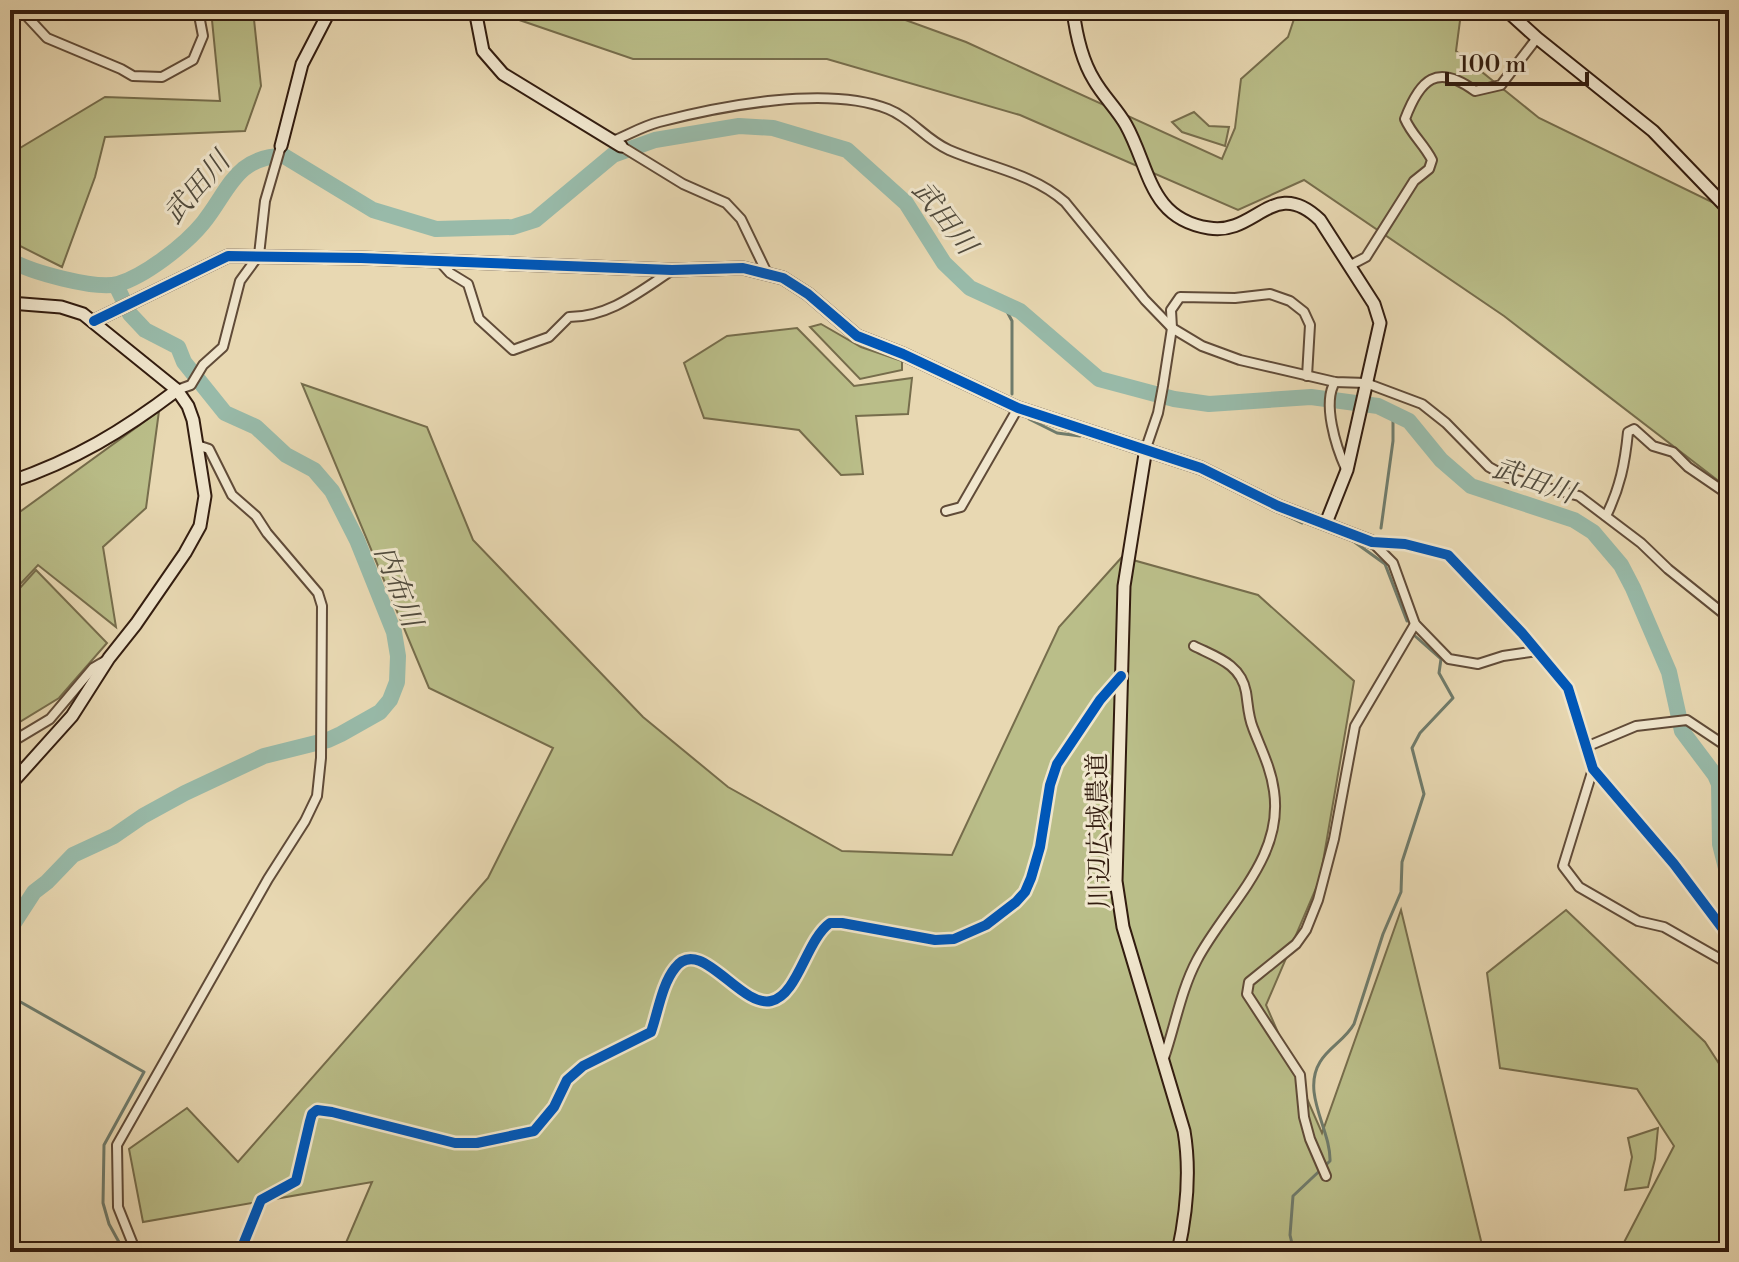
<svg xmlns="http://www.w3.org/2000/svg" width="1739" height="1262" viewBox="0 0 1739 1262" font-family="'Libre Bodoni','Noto Serif JP',serif">
<style>
.green{fill:#babe89;stroke:#766d4c;stroke-width:2}
.lines{fill:none;stroke-linecap:round;stroke-linejoin:round}
.stream{stroke:#6f7b6b;stroke-width:3}
.river{stroke:#98baa9;stroke-width:16}
.street-casing{stroke:#604b38;stroke-width:12}
.secondary-casing{stroke:#321c0f;stroke-width:15}
.street{stroke:#f0e6cd;stroke-width:8}
.secondary{stroke:#f0e6cd;stroke-width:11}
.cycleway-casing{stroke:#f0e6cd;stroke-width:15}
.cycleway{stroke:#0057b8;stroke-width:10}
.labels{text-anchor:middle;stroke-width:6;stroke-linejoin:round;paint-order:stroke}
.street-label{font-size:26px;fill:#321c0f;stroke:#f0e6cd}
.water-label{font-size:28px;font-style:italic;fill:#514b3d;stroke:#f0e6cd}
</style>
<rect width="100%" height="100%" fill="#e8d8b2"/>
<filter id="stains"><feTurbulence type="fractalNoise" baseFrequency=".0025" numOctaves="4"/><feColorMatrix values="0 0 0 0 .2 0 0 0 0 .09 0 0 0 0 .02 0 0 0 .5 -.17"/></filter>
<radialGradient id="worn" r=".72"><stop offset=".6" stop-color="#630" stop-opacity="0"/><stop offset="1" stop-color="#630" stop-opacity=".3"/></radialGradient>
<g class="green">
<path d="M 211,10 L 253,10 L 261,86 L 245,131 L 105,137 L 95,177 L 62,267 L 10,241 L 10,154 L 105,97 L 220,101 Z"/>
<path d="M 490,10 L 878,10 L 966,42 L 1222,159 L 1235,128 L 1241,79 L 1288,37 L 1297,10 L 1448,10 L 1461,13 L 1456,51 L 1539,118 L 1722,207 L 1729,198 L 1729,489 L 1504,316 L 1304,180 L 1238,210 L 1020,115 L 827,59 L 633,59 Z"/>
<path d="M 1194,112 L 1209,126 L 1229,127 L 1225,146 L 1182,132 L 1172,122 Z"/>
<path d="M 821,324 L 861,347 L 902,361 L 902,370 L 860,379 L 810,327 Z"/>
<path d="M 797,328 L 854,386 L 912,378 L 908,414 L 856,416 L 863,474 L 841,475 L 799,430 L 704,418 L 684,363 L 727,336 Z"/>
<path d="M 302,384 L 427,427 L 473,540 L 643,717 L 728,787 L 842,851 L 952,855 L 1059,627 L 1122,557 L 1258,595 L 1354,681 L 1320,879 L 1266,1005 L 1322,1133 L 1401,910 L 1483,1249 L 1511,1252 L 342,1252 L 372,1182 L 143,1222 L 129,1149 L 187,1108 L 238,1162 L 488,878 L 553,748 L 429,688 Z"/>
<path d="M 159,411 L 146,508 L 103,547 L 116,627 L 38,565 L 10,595 L 10,519 Z"/>
<path d="M 36,570 L 107,643 L 59,698 L 13,726 L 10,721 L 10,599 Z"/>
<path d="M 1566,910 L 1705,1042 L 1729,1079 L 1727,1252 L 1619,1252 L 1674,1146 L 1637,1089 L 1500,1068 L 1487,973 Z"/>
<path d="M 1658,1128 L 1655,1159 L 1648,1187 L 1625,1190 L 1632,1157 L 1628,1138 Z"/>
</g>
<g class="lines">
<g class="stream">
<path d="M 1002,302 L 1012,321 L 1012,394"/>
<path d="M 1029,419 L 1057,433 L 1080,436"/>
<path d="M 1190,470 L 1208,477"/>
<path d="M 1262,504 L 1302,523"/>
<path d="M 1381,528 L 1393,441 L 1393,411"/>
<path d="M 1353,541 L 1385,564 L 1407,621"/>
<path d="M 10,996 L 144,1072 L 104,1145 L 103,1203 L 109,1224 L 120,1244 L 130,1252"/>
<path d="M 1294,1252 L 1290,1235 L 1293,1196 L 1330,1161 C 1331,1130 1301,1093 1320,1062 C 1329,1047 1345,1040 1354,1024 L 1383,934 L 1401,892 L 1402,862 L 1424,794 L 1412,748 L 1420,733 L 1453,698 L 1439,673 L 1441,659 L 1415,636"/>
</g>
<g class="river">
<path d="M 10,260 C 30,272 96,290 118,284 C 145,276 185,245 203,223 C 229,191 235,156 284,156 L 373,210 L 436,229 L 513,227 L 535,220 L 613,155 L 655,140 L 739,126 L 773,128 L 847,150 L 906,203 L 944,263 L 970,288 L 1020,311 L 1099,379 L 1174,399 L 1209,404 L 1311,397 L 1378,406 L 1409,421 L 1441,460 L 1471,486 L 1574,520 L 1593,532 L 1621,565 L 1633,588 L 1669,672 L 1682,731 L 1715,775 L 1719,784 L 1720,844 L 1729,880"/>
<path d="M 10,929 L 34,892 L 47,882 L 73,855 L 114,836 L 143,816 L 185,793 L 264,756 L 328,740 L 341,734 L 380,712 L 390,700 L 397,682 L 398,656 L 394,632 L 357,540 L 332,491 L 314,470 L 286,455 L 256,427 L 225,413 L 184,362 L 178,347 L 145,330 L 130,314 L 116,285"/>
</g>
<defs>
<g id="street">
<path d="M 21,10 L 47,38 L 121,69 L 133,76 L 162,77 L 193,60 L 203,36 L 198,10"/>
<path d="M 613,141 C 628,135 643,126 659,122 C 721,106 827,85 888,109 C 911,118 926,140 949,150 C 988,167 1032,173 1065,202 L 1145,300 L 1172,328 L 1202,346 L 1240,360 L 1335,382 L 1366,383 L 1422,404 L 1446,423 L 1489,467 L 1509,478 L 1579,496 L 1641,543 L 1668,569 L 1729,618"/>
<path d="M 621,146 L 683,184 L 726,203 L 741,219 L 767,273"/>
<path d="M 441,263 L 450,273 L 468,284 L 479,319 L 513,350 L 549,337 L 569,317 C 609,317 639,292 671,271"/>
<path d="M 1349,266 L 1366,257 L 1414,181 L 1429,169 L 1432,160 C 1423,143 1412,135 1405,119 C 1420,79 1437,63 1475,91 L 1501,85 L 1537,38"/>
<path d="M 1335,382 C 1322,403 1336,447 1346,469"/>
<path d="M 177,390 L 191,385 L 203,365 L 223,347 L 240,281 L 259,255 L 265,201 L 281,146"/>
<path d="M 1146,448 L 1158,413 L 1163,386 L 1172,328 L 1171,310 L 1180,297 L 1235,298 L 1270,294 L 1290,301 L 1304,312 L 1310,325 L 1307,376"/>
<path d="M 946,511 L 961,507 L 1018,408"/>
<path d="M 1606,516 C 1620,488 1625,463 1628,432 L 1634,429 L 1653,446 L 1673,452 L 1688,467 L 1729,495"/>
<path d="M 1372,542 L 1405,544 L 1448,555 L 1522,633 L 1568,688 L 1593,769 L 1674,864 L 1729,937"/>
<path d="M 1372,542 L 1393,563 L 1415,624 L 1449,659 L 1478,664 L 1503,656 L 1537,651"/>
<path d="M 10,743 L 50,719 L 93,668 L 105,661"/>
<path d="M 1586,747 L 1636,726 L 1687,720 L 1729,748"/>
<path d="M 1593,769 L 1563,866 L 1579,887 L 1638,921 L 1664,927 L 1729,964"/>
<path d="M 1164,1058 C 1175,1026 1181,990 1197,960 C 1226,905 1284,859 1274,791 C 1271,768 1261,749 1253,728 C 1248,716 1248,704 1246,692 C 1241,664 1216,657 1194,646"/>
<path d="M 1326,1176 L 1310,1139 L 1304,1117 L 1300,1075 L 1247,994 L 1249,982 L 1296,944 L 1306,930 L 1318,900 L 1334,839 L 1355,726 L 1415,624"/>
<path d="M 136,1252 L 118,1207 L 117,1145 L 268,879 L 305,821 L 317,796 L 321,758 L 322,606 L 318,593 L 267,533 L 256,516 L 232,495 L 209,449 L 197,445"/>
<path d="M 240,1252 L 261,1200 L 296,1181 L 310,1121 L 312,1114 L 317,1110 L 332,1112 L 455,1143 L 477,1143 L 534,1131 L 554,1107 L 567,1080 L 583,1066 L 651,1032 C 658,1012 662,984 675,968 C 700,934 740,1008 771,1001 C 798,995 806,940 830,923 L 842,923 L 935,940 L 954,939 L 986,925 L 1016,902 L 1025,892 L 1031,878 L 1040,847 L 1050,785 L 1057,764 L 1100,700 L 1121,676"/>
</g>
<g id="secondary">
<path d="M 475,10 L 483,51 L 503,74 L 621,146"/>
<path d="M 1073,10 C 1076,34 1081,59 1094,80 C 1103,96 1117,109 1126,125 C 1150,168 1149,219 1209,228 C 1256,236 1273,175 1320,220 L 1374,304 L 1380,323 L 1347,470 L 1326,523"/>
<path d="M 1506,10 L 1537,38 L 1653,131 L 1729,210"/>
<path d="M 281,146 L 302,64 L 330,10"/>
<path d="M 10,303 L 61,307 L 83,314 L 177,390 L 188,406 L 193,420 L 205,496 L 200,526 L 185,553 L 136,624 L 109,658 L 72,716 L 10,785"/>
<path d="M 94,321 L 228,256 L 361,258 L 672,270 L 743,268 L 783,278 L 808,294 L 857,336 L 903,354 L 1018,408 L 1201,468 L 1278,506 L 1372,542"/>
<path d="M 1146,448 L 1124,586 L 1116,881 L 1123,927 L 1184,1131 C 1191,1172 1187,1211 1178,1252"/>
<path d="M 10,482 C 75,460 123,431 177,390"/>
</g>
</defs>
<use href="#street" class="street-casing"/>
<use href="#secondary" class="secondary-casing"/>
<use href="#street" class="street"/>
<use href="#secondary" class="secondary"/>
<defs>
<g id="cycleway">
<path d="M 94,321 L 228,256 L 361,258 L 672,270 L 743,268 L 783,278 L 808,294 L 857,336 L 903,354 L 1018,408 L 1201,468 L 1278,506 L 1372,542 L 1405,544 L 1448,555 L 1522,633 L 1568,688 L 1593,769 L 1674,864 L 1729,937"/>
<path d="M 240,1252 L 261,1200 L 296,1181 L 310,1121 L 312,1114 L 317,1110 L 332,1112 L 455,1143 L 477,1143 L 534,1131 L 554,1107 L 567,1080 L 583,1066 L 651,1032 C 658,1012 662,984 675,968 C 700,934 740,1008 771,1001 C 798,995 806,940 830,923 L 842,923 L 935,940 L 954,939 L 986,925 L 1016,902 L 1025,892 L 1031,878 L 1040,847 L 1050,785 L 1057,764 L 1100,700 L 1121,676"/>
</g>
</defs>
<use href="#cycleway" class="cycleway-casing"/>
<use href="#cycleway" class="cycleway"/>
</g>
<g class="labels">
<g class="street-label">
<text transform="translate(1098 831) rotate(-91)" y="9">川辺広域農道</text>
</g>
<g class="water-label">
<text transform="translate(196 187) rotate(-49)" y="10">武田川</text>
<text transform="translate(945 217) rotate(52)" y="10">武田川</text>
<text transform="translate(1534 480) rotate(19)" y="10">武田川</text>
<text transform="translate(399 586) rotate(69)" y="10">内布川</text>
</g>
</g>
<rect width="1739" height="1262" fill="none" stroke="#e8d8b2" stroke-width="40"/>
<rect x="12" y="12" width="1715" height="1238" fill="none" stroke="#321c0f" stroke-width="4"/>
<rect x="20" y="20" width="1699" height="1222" fill="none" stroke="#321c0f" stroke-width="2"/>
<path d="M1447 72v12h140v-12" fill="none" stroke="#321c0f" stroke-width="4"/>
<text x="1459" y="72" font-size="24" fill="#321c0f" stroke="#f0e6cd" stroke-width="6" paint-order="stroke">100 m</text>
<rect width="100%" height="100%" filter="url(#stains)"/>
<rect width="100%" height="100%" fill="url(#worn)"/>
</svg>
